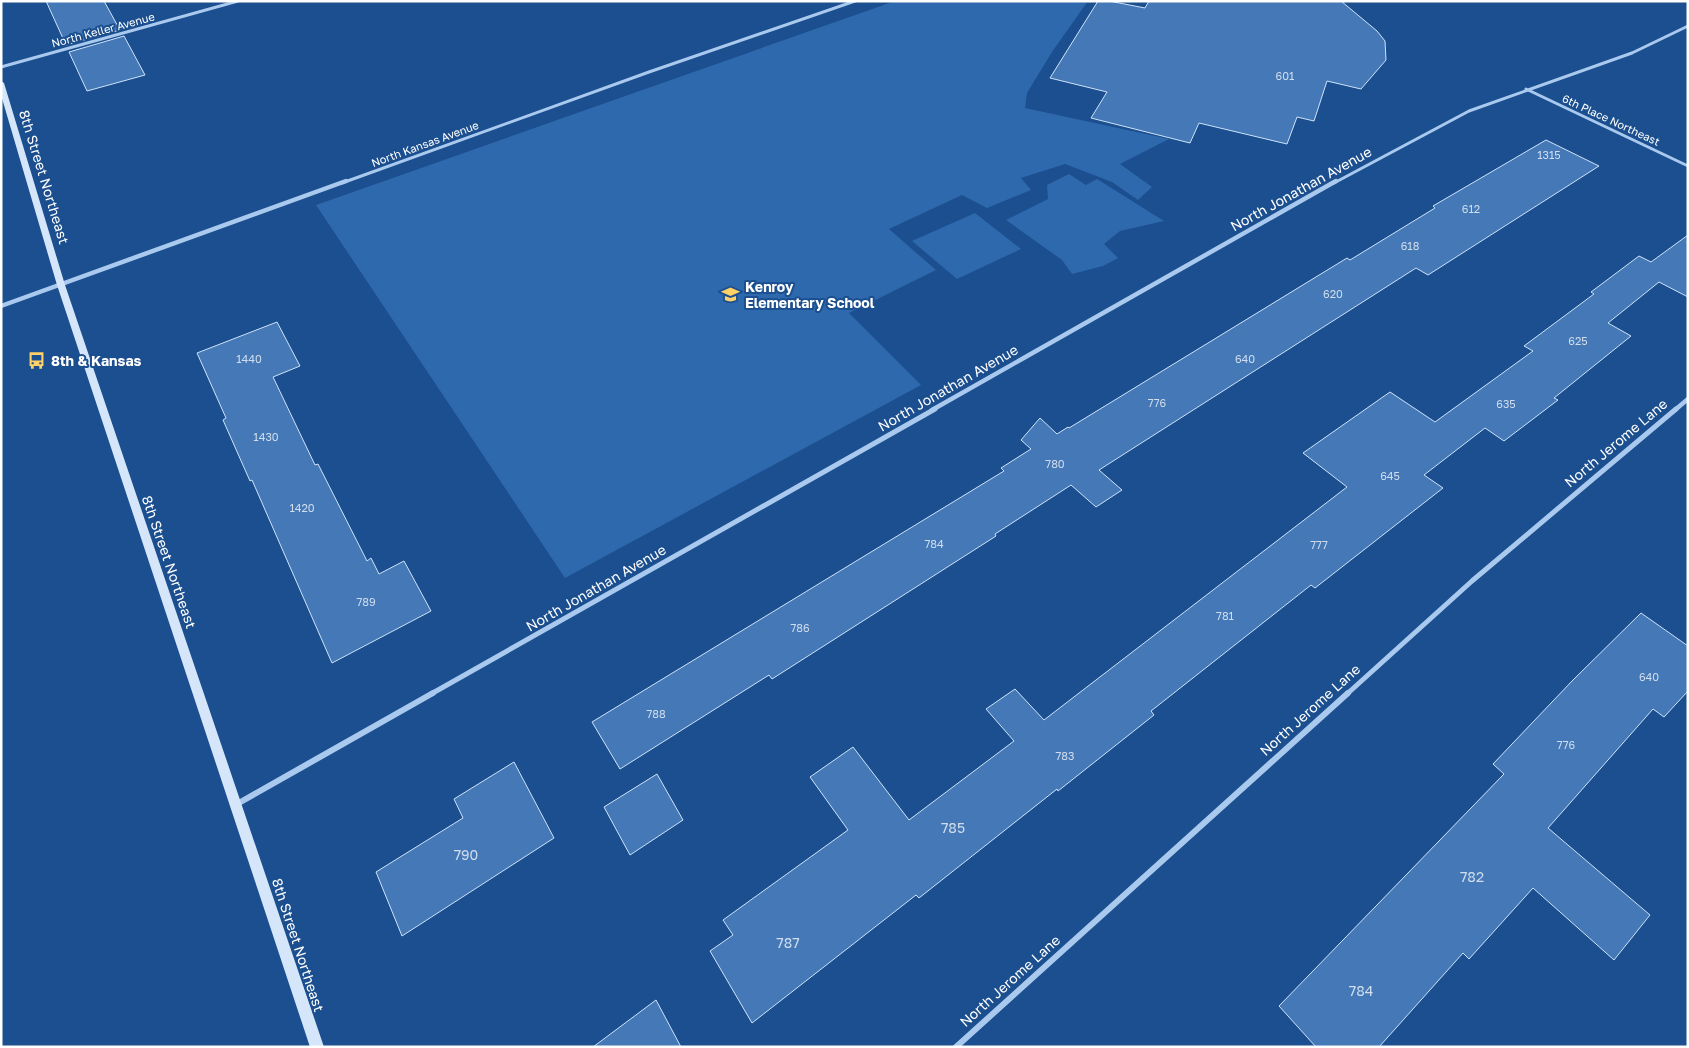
<svg xmlns="http://www.w3.org/2000/svg" width="1689" height="1048" viewBox="0 0 1689 1048" font-family="'Golos Text',sans-serif">
<style>
.green{fill:#2e69ad}
.building{fill:#4478b7;stroke:#cfe3fa}
.lines{fill:none;stroke-linecap:round;stroke-linejoin:round}
.street-far3{stroke:#a9c9ee;stroke-width:3}
.street-far2{stroke:#a9c9ee;stroke-width:4.5}
.street-far1{stroke:#a9c9ee;stroke-width:5}
.street{stroke:#a9c9ee;stroke-width:6}
.secondary{fill:#d6e6fa;fill-rule:evenodd}
.labels{text-anchor:middle;stroke-width:4;stroke-linejoin:round;paint-order:stroke}
.far-street-label{font-size:11px;fill:#fff;stroke:#1b4f8f}
.number-label{font-size:11px;fill:#d0dded}
.street-label{font-size:14px;fill:#fff;stroke:#1b4f8f}
.poi-label{font-size:14px;font-weight:bold;fill:#fff;stroke:#1b4f8f;text-anchor:start}
.near-number-label{font-size:14px;fill:#d0dded}
</style>
<rect width="100%" height="100%" fill="#1b4f8f"/>
<g class="green">
<path d="M 895,1 L 1088,1 L 1052,52 L 1027,93 L 1025,108 L 1169,139 L 1120,164 L 1152,187 L 1138,200 L 1112,182 L 1065,164 L 1021,178 L 1031,190 L 987,208 L 962,195 L 889,229 L 936,270 L 849,313 L 921,385 L 565,578 L 316,205 Z"/>
<path d="M 1069,174 L 1086,185 L 1097,179 L 1164,221 L 1120,231 L 1104,244 L 1118,258 L 1103,266 L 1072,274 L 1062,260 L 1006,220 L 1048,199 L 1047,185 Z"/>
<path d="M 975,213 L 1021,249 L 957,279 L 912,241 Z"/>
</g>
<g class="building">
<path d="M 46,1 L 104,1 L 120,30 L 66,45 Z"/>
<path d="M 1098,1 L 1109,1 L 1145,8 L 1149,1 L 1341,1 L 1377,31 L 1385,41 L 1386,60 L 1361,89 L 1327,81 L 1314,121 L 1297,117 L 1287,144 L 1199,123 L 1190,143 L 1091,118 L 1107,92 L 1050,78 Z"/>
<path d="M 124,36 L 145,75 L 87,91 L 69,52 Z"/>
<path d="M 1546,140 L 1599,166 L 1428,275 L 1416,268 L 1099,470 L 1122,490 L 1096,507 L 1071,485 L 995,534 L 996,536 L 772,679 L 769,675 L 620,769 L 592,722 L 1004,471 L 1001,468 L 1031,449 L 1021,440 L 1040,418 L 1057,434 L 1068,427 L 1069,428 L 1347,258 L 1350,260 L 1435,208 L 1433,206 Z"/>
<path d="M 1688,235 L 1688,297 L 1659,282 L 1608,323 L 1631,336 L 1554,398 L 1558,400 L 1504,441 L 1485,428 L 1424,475 L 1443,488 L 1315,588 L 1311,585 L 1151,711 L 1154,715 L 1058,791 L 1057,789 L 919,898 L 916,895 L 752,1023 L 710,951 L 733,935 L 723,920 L 848,830 L 810,777 L 853,747 L 909,820 L 1014,741 L 986,709 L 1015,689 L 1044,720 L 1347,487 L 1303,453 L 1390,392 L 1435,422 L 1533,351 L 1524,346 L 1594,294 L 1591,292 L 1639,256 L 1651,262 Z"/>
<path d="M 277,322 L 300,366 L 273,377 L 315,465 L 318,464 L 367,561 L 371,558 L 379,574 L 404,561 L 431,611 L 332,663 L 252,480 L 250,481 L 223,420 L 226,418 L 197,353 Z"/>
<path d="M 1641,613 L 1688,646 L 1688,691 L 1664,717 L 1653,709 L 1548,828 L 1650,915 L 1614,960 L 1533,888 L 1469,959 L 1463,953 L 1379,1047 L 1316,1047 L 1279,1006 L 1504,774 L 1493,764 L 1573,680 Z"/>
<path d="M 514,762 L 554,838 L 402,936 L 376,872 L 463,818 L 454,799 Z"/>
<path d="M 657,774 L 683,820 L 630,855 L 604,807 Z"/>
<path d="M 656,1000 L 681,1047 L 593,1047 Z"/>
</g>
<g class="lines">
<g class="street-far3">
<path d="M 1,67 L 238,1"/>
<path d="M 1526,89 L 1688,166"/>
<path d="M 342,183 L 649,72 L 855,1"/>
<path d="M 1334,183 L 1469,111 L 1632,53 L 1688,26"/>
</g>
<g class="street-far2">
<path d="M 1,306 L 346,181"/>
<path d="M 932,410 L 1336,181"/>
<path d="M 1675,410 L 1688,399"/>
</g>
<g class="street-far1">
<path d="M 431,694 L 935,409"/>
<path d="M 1347,694 L 1472,581 L 1676,409"/>
</g>
<g class="street">
<path d="M 237,804 L 433,693"/>
<path d="M 956,1047 L 1348,693"/>
</g>
<path class="secondary" d="M 1,81 L 4,83 L 65,285 L 324,1047 L 310,1047 L 57,285 L 1,95 Z"/>
</g>
<defs>
<symbol id="school-bare" viewBox="-9 -9 18 18"><path d="M0-5L7-2L0 1L-7-2ZM-4 1L0 2.5L4 1V4Q0 6-4 4Z" fill="#ffd166" stroke="#1b4f8f" stroke-width="2.5" paint-order="stroke"/></symbol>
<symbol id="bus-bare" viewBox="-9 -9 18 18"><path d="M-5-6H5V4H4V6H2V4H-2V6H-4V4H-5ZM-3.5-4V0h7V-4ZM-3.5 1.2v1.5H-2V1.2ZM2 1.2v1.5H3.5V1.2Z" fill="#ffd166" stroke="#1b4f8f" stroke-width="2.5" paint-order="stroke"/></symbol>
</defs>
<g fill-rule="evenodd">
<use href="#school-bare" x="718" y="282" width="25" height="25"/>
<use href="#bus-bare" x="24" y="348" width="25" height="25"/>
</g>
<g class="labels">
<g class="far-street-label">
<text transform="translate(103 30) rotate(-15)" y="4">North Keller Avenue</text>
<text transform="translate(1611 120) rotate(25)" y="4">6th Place Northeast</text>
<text transform="translate(425 144) rotate(-20)" y="4">North Kansas Avenue</text>
</g>
<g class="number-label">
<text x="1285" y="80">601</text>
<text x="1549" y="159">1315</text>
<text x="1471" y="213">612</text>
<text x="1410" y="250">618</text>
<text x="1333" y="298">620</text>
<text x="1578" y="345">625</text>
<text x="249" y="363">1440</text>
<text x="1245" y="363">640</text>
<text x="1157" y="407">776</text>
<text x="1506" y="408">635</text>
<text x="266" y="441">1430</text>
<text x="1055" y="468">780</text>
<text x="1390" y="480">645</text>
<text x="302" y="512">1420</text>
<text x="934" y="548">784</text>
<text x="1319" y="549">777</text>
<text x="366" y="606">789</text>
<text x="1225" y="620">781</text>
<text x="800" y="632">786</text>
<text x="1649" y="681">640</text>
<text x="656" y="718">788</text>
<text x="1566" y="749">776</text>
<text x="1065" y="760">783</text>
</g>
<g class="street-label">
<text transform="translate(44 177) rotate(73)" y="5">8th Street Northeast</text>
<text transform="translate(1301 189) rotate(-29)" y="5">North Jonathan Avenue</text>
<text transform="translate(948 388) rotate(-30)" y="5">North Jonathan Avenue</text>
<text transform="translate(1616 443) rotate(-40)" y="5">North Jerome Lane</text>
<text transform="translate(169 562) rotate(71)" y="5">8th Street Northeast</text>
<text transform="translate(596 588) rotate(-30)" y="5">North Jonathan Avenue</text>
<text transform="translate(1310 710) rotate(-42)" y="5">North Jerome Lane</text>
<text transform="translate(298 945) rotate(72)" y="5">8th Street Northeast</text>
<text transform="translate(1010 981) rotate(-42)" y="5">North Jerome Lane</text>
</g>
<g class="poi-label">
<text x="745" y="292">Kenroy<tspan x="745" dy="16">Elementary School</tspan></text>
<text x="51" y="366">8th &amp; Kansas</text>
</g>
<g class="near-number-label">
<text x="953" y="833">785</text>
<text x="466" y="860">790</text>
<text x="1472" y="882">782</text>
<text x="788" y="948">787</text>
<text x="1361" y="996">784</text>
</g>
</g>
<rect width="1689" height="1048" fill="none" stroke="#ffffff" stroke-width="5"/>
</svg>
